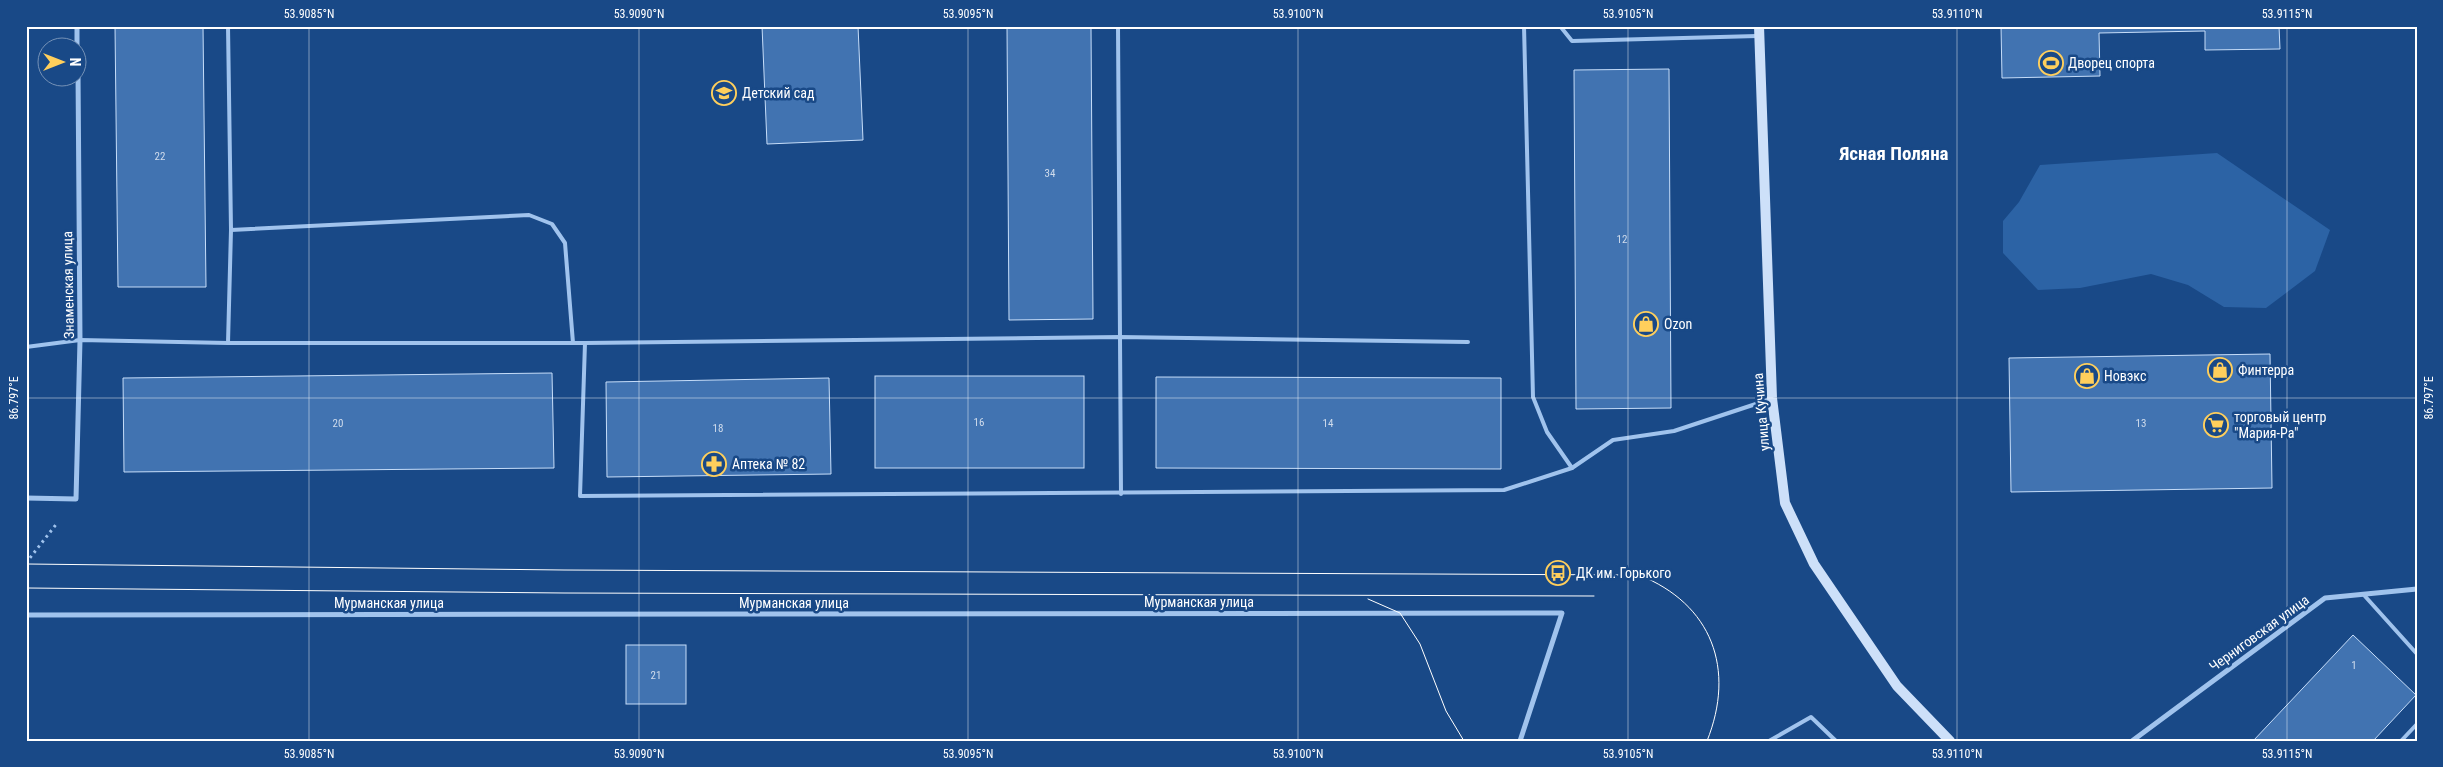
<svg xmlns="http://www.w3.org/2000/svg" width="2443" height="767" viewBox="0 0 2443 767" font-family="'Roboto Condensed',sans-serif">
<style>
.green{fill:#2c63a5}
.building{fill:#4173b1;stroke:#c6ddf9}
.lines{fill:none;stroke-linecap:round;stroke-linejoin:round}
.path{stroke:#a0c3ed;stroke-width:3;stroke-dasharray:2.5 4;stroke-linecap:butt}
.lane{stroke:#a0c3ed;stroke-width:4}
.street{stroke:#a0c3ed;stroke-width:5}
.secondary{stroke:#cde0f9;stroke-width:10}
.tram{stroke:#fff;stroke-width:1}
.ticks{fill:none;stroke:#fff;stroke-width:1;stroke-opacity:0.45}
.labels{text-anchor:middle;stroke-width:5;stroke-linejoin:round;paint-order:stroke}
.number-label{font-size:11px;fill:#d0dcec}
.poi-label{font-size:14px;fill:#fff;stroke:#194987;text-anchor:start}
.street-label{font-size:14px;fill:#fff;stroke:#194987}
.district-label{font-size:19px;font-weight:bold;fill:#fff;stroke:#194987}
.neatline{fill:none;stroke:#fff;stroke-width:2}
.ticks-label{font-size:12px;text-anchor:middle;fill:#fff}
</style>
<rect width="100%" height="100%" fill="#194987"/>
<path class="green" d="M 2217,153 L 2330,230 L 2315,271 L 2266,308 L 2224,307 L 2188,285 L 2151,274 L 2080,288 L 2038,290 L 2003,253 L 2003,221 L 2019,202 L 2040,165 Z"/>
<g class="building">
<path d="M 115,26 L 203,26 L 206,287 L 118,287 Z"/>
<path d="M 762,26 L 858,26 L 863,140 L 767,144 Z"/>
<path d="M 1007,26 L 1091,26 L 1093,319 L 1009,320 Z"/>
<path d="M 2001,26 L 2279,26 L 2280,49 L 2205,50 L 2205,31 L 2099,33 L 2100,76 L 2002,78 Z"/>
<path d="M 1669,69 L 1671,408 L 1576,409 L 1574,70 Z"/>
<path d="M 2270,354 L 2272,488 L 2011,492 L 2009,358 Z"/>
<path d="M 552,373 L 554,468 L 124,472 L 123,378 Z"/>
<rect x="875" y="376" width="209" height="92"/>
<path d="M 1156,377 L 1501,378 L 1501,469 L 1156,468 Z"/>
<path d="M 829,378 L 831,474 L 607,477 L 606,382 Z"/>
<path d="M 2353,635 L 2416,695 L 2373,741 L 2253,741 Z"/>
<rect x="626" y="645" width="60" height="59"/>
</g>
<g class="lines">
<path class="path" d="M 26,563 L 58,522"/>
<g class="lane">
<path d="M 228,26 L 231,230 L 529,215 L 552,224 L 565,243 L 573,343"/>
<path d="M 1118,26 L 1121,494"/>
<path d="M 1524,26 L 1533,397 L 1547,432 L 1572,468"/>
<path d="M 1560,26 L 1572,41 L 1757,36"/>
<path d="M 228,343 L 231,230"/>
<path d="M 585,343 L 580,496 L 1504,490 L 1572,468 L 1613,440 L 1674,431 L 1771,399"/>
<path d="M 26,347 L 80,340 L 228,343 L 585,343 L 1120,337 L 1468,342"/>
<path d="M 2363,594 L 2417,654"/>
<path d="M 1769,741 L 1811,717 L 1836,741"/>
<path d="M 2401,741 L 2417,724"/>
</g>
<g class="street">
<path d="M 77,26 L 77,48"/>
<path d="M 26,498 L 76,499 L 80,340 L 78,71"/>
<path d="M 26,615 L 1562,613 L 1520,741"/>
<path d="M 2132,741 L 2325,598 L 2417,589"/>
</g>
<path class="secondary" d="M 1759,26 L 1772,398 L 1785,503 L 1814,564 L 1897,686 L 1950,741"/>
<g class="tram">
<path d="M 26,564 L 564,570 L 1639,575 C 1712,604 1736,669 1707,741"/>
<path d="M 26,588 L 564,593 L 1594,596"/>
<path d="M 1368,599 L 1400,613 L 1420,644 L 1446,711 L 1464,741"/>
</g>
</g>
<path class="ticks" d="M 309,26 L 309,741M 639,26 L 639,741M 968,26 L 968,741M 1298,26 L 1298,741M 1628,26 L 1628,741M 1957,26 L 1957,741M 2287,26 L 2287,741M 26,398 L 2417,398"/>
<defs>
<symbol id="stadium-ring" viewBox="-11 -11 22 22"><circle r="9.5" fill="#194987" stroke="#ffcf5c" stroke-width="1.5"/><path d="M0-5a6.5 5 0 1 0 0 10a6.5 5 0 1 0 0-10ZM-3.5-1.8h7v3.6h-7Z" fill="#ffcf5c"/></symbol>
<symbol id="school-ring" viewBox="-11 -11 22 22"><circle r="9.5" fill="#194987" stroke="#ffcf5c" stroke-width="1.5"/><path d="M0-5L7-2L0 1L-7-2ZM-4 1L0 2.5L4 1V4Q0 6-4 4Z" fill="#ffcf5c"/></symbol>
<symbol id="shop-ring" viewBox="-11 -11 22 22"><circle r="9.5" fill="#194987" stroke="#ffcf5c" stroke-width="1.5"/><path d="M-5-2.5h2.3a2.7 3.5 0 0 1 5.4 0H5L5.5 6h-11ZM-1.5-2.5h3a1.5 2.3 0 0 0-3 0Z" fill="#ffcf5c"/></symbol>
<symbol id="supermarket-ring" viewBox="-11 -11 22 22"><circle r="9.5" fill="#194987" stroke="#ffcf5c" stroke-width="1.5"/><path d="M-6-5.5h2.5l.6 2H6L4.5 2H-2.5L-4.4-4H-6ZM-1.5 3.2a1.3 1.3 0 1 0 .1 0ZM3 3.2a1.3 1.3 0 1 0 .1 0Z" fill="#ffcf5c"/></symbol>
<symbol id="pharmacy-ring" viewBox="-11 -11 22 22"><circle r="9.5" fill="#194987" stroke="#ffcf5c" stroke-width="1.5"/><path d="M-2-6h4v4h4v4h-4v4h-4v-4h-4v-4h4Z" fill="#ffcf5c"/></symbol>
<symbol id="bus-ring" viewBox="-11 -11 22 22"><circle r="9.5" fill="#194987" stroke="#ffcf5c" stroke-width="1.5"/><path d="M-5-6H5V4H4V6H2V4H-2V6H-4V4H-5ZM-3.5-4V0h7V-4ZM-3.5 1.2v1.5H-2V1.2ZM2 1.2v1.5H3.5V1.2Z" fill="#ffcf5c"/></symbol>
</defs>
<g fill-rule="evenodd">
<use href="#stadium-ring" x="2037" y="49" width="28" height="28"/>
<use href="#school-ring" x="710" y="79" width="28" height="28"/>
<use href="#shop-ring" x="1632" y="310" width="28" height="28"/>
<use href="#shop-ring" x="2206" y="356" width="28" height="28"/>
<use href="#shop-ring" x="2073" y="362" width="28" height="28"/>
<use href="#supermarket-ring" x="2202" y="411" width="28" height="28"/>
<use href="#pharmacy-ring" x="700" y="450" width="28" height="28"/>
<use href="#bus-ring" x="1544" y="559" width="28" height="28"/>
</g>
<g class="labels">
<g class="number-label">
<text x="160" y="160">22</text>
<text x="1050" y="177">34</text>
<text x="1622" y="243">12</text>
<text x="979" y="426">16</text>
<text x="338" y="427">20</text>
<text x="1328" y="427">14</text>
<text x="2141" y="427">13</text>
<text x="718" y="432">18</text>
<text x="2354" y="669">1</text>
<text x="656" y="679">21</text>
</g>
<g class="poi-label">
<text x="2068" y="68">Дворец спорта</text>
<text x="742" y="98">Детский сад</text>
<text x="1664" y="329">Ozon</text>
<text x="2238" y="375">Финтерра</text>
<text x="2104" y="381">Новэкс</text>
<text x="2234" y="422">торговый центр<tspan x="2234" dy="16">"Мария-Ра"</tspan></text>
<text x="732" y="469">Аптека № 82</text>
<text x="1576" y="578">ДК им. Горького</text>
</g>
<g class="street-label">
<text transform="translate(68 285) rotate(-91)" y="5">Знаменская улица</text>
<text transform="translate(1761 412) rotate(-95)" y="5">улица Кучина</text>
<text x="1199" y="607">Мурманская улица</text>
<text x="389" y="608">Мурманская улица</text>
<text x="794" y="608">Мурманская улица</text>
<text transform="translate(2259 633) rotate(-36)" y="5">Черниговская улица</text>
</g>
<g class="district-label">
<text x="1894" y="160">Ясная Поляна</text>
</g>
</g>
<rect width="2443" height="767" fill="none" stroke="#194987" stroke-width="55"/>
<g transform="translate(62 62) rotate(90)"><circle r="24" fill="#194987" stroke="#7592b7"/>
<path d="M0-4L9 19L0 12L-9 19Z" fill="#ffcf5c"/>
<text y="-8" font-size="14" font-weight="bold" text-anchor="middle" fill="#ffffff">N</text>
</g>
<rect x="28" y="28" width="2388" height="712" class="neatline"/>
<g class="ticks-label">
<text x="309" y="18">53.9085°N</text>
<text x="639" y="18">53.9090°N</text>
<text x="968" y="18">53.9095°N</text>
<text x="1298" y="18">53.9100°N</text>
<text x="1628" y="18">53.9105°N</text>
<text x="1957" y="18">53.9110°N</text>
<text x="2287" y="18">53.9115°N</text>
<text transform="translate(2429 398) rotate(-90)" y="4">86.797°E</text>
<text transform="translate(14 398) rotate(-90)" y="4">86.797°E</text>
<text x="309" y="758">53.9085°N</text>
<text x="639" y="758">53.9090°N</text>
<text x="968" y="758">53.9095°N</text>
<text x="1298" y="758">53.9100°N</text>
<text x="1628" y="758">53.9105°N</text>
<text x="1957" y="758">53.9110°N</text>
<text x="2287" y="758">53.9115°N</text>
</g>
</svg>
